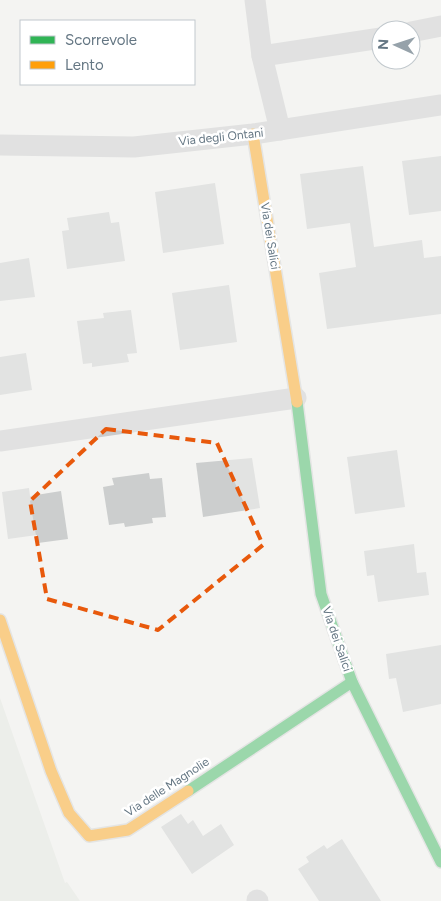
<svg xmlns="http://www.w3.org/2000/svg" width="441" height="901" viewBox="0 0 441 901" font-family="Figtree,sans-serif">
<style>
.green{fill:#e3e6df}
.building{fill:#cccece}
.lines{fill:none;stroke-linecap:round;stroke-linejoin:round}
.fast-casing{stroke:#d1d2d3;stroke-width:14}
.slow-casing{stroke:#d1d2d3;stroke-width:14}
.street{stroke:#cacbcc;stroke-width:21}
.fast{stroke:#30b455;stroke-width:11}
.slow{stroke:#ff9f0a;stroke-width:11}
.marked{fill:none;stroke:#e8590c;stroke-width:4;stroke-dasharray:10 6;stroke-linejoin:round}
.labels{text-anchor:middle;stroke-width:5;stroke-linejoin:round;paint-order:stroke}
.street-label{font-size:12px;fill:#647683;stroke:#fff}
</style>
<rect width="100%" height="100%" fill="#f4f4f2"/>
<path class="green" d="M 0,698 L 65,883 L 67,882 L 80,901 L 0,901 Z"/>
<g class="building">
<path d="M 441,156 L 441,211 L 409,215 L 402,161 Z"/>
<path d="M 363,166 L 374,247 L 422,240 L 424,258 L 441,256 L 441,314 L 327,329 L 319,273 L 356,267 L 350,223 L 307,229 L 300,174 Z"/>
<path d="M 215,183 L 224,244 L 163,253 L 155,192 Z"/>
<path d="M 109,212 L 111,223 L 119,222 L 125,261 L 67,269 L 62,231 L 69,230 L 67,218 Z"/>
<path d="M 29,258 L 35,297 L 0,301 L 0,263 Z"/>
<path d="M 229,285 L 237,342 L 180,350 L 172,293 Z"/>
<path d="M 131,310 L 137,353 L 127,354 L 129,362 L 92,367 L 92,363 L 83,364 L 77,321 L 104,318 L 103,313 Z"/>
<path d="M 26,353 L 32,390 L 0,395 L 0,357 Z"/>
<path d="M 397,450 L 405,507 L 355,514 L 347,457 Z"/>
<path d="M 252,458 L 260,508 L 203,517 L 196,463 Z"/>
<path d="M 149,473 L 150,479 L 162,478 L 166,517 L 152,518 L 153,523 L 125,527 L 124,523 L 109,525 L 103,487 L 114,485 L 112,478 Z"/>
<path d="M 29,488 L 30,496 L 61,491 L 68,539 L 38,543 L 37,535 L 8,539 L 2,492 Z"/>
<path d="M 414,544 L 417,573 L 426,572 L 429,595 L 378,602 L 374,575 L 367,576 L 364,551 Z"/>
<path d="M 441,645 L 441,704 L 403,712 L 396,678 L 389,679 L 386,654 Z"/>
<path d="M 181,814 L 188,824 L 193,820 L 203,836 L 221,824 L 234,845 L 192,874 L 161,827 Z"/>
<path d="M 342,839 L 381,901 L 319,901 L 298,869 L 309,862 L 306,857 L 324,845 L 327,849 Z"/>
</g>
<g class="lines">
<defs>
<g id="fast">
<path d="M 297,402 L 321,594 L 352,682 L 441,862"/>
<path d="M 188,791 L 352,682"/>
</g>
<g id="slow">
<path d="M 253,134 L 297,402"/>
<path d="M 0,620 L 51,771 L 69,813 L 89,836 L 128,830 L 188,791"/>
</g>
</defs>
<use href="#fast" class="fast-casing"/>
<use href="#slow" class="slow-casing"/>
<g class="street">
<path d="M 255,0 L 262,56 L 280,130"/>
<path d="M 411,32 L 441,26"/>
<path d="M 262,56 L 381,38"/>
<path d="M 0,145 L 134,147 L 253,134 L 441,105"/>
<path d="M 0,441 L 296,398"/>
<path d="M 257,900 L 258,901"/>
</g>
<use href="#fast" class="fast"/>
<use href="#slow" class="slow"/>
</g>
<path d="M0 0H441V901H0ZM 106,429 L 217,443 L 263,545 L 158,630 L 47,599 L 30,501 Z" fill="#f4f4f2" fill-opacity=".55" fill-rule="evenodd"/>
<path class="marked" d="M 106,429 L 217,443 L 263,545 L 158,630 L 47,599 L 30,501 Z"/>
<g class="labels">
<g class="street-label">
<text transform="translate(221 137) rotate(-6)" y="4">Via degli Ontani</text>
<text transform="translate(270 236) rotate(81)" y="4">Via dei Salici</text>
<text transform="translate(337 639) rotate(71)" y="4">Via dei Salici</text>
<text transform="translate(167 787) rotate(-33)" y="4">Via delle Magnolie</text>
</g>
</g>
<rect x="20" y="20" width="175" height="65" fill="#ffffff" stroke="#c1c8cd"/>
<rect x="30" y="36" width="25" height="8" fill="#30b455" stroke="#c1c8cd"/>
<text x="65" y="45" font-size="15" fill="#647683">Scorrevole</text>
<rect x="30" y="61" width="25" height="8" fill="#ff9f0a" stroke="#c1c8cd"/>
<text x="65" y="70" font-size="15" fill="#647683">Lento</text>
<g transform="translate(396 45) rotate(273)"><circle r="24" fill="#ffffff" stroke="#c1c8cd"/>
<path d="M0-4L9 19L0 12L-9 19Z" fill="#96a2aa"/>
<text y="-8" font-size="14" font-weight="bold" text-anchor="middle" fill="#647683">N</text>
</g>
</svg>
